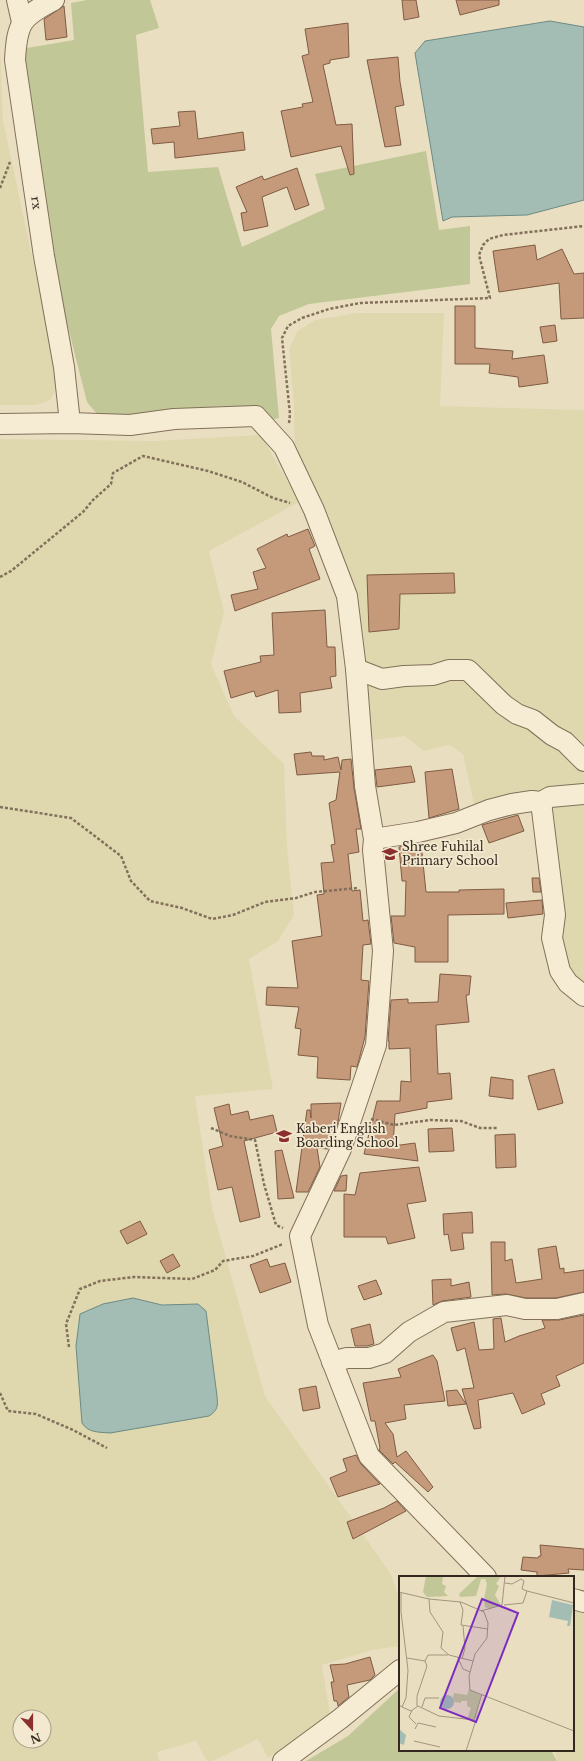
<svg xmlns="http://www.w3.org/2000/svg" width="584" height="1761" viewBox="0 0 584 1761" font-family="'Libre Baskerville',serif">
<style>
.farmland{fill:#dfd8af;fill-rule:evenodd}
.green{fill:#c1c796}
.water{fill:#a3bdb5;stroke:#6c8a82}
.building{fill:#c59a7a;stroke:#7f5b42}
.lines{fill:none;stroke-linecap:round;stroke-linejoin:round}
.street-casing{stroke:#82705a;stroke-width:22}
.path{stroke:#82705a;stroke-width:2.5;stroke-dasharray:3 2;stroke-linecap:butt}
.street{stroke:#f6ecd4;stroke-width:20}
.labels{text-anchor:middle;stroke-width:3.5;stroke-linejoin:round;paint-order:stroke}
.street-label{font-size:12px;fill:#33281d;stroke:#f2e9d0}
.poi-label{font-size:12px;fill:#33281d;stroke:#f2e9d0;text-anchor:start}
.inset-road{fill:none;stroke:#a1957f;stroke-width:1}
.view{fill:#7b2cbf;fill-opacity:0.15;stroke:#7b2cbf;stroke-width:2}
.inset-edge{fill:none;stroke:#33281d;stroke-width:2}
</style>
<rect width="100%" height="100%" fill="#eadec1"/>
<g class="farmland">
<path d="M 0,46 L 3,121 L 56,368 L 56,389 L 50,400 L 37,405 L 0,405 Z"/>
<path d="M 356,313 L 444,313 L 440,406 L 584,410 L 584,787 L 531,792 L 474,804 L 463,754 L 449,745 L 423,751 L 405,736 L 373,740 L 346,575 L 295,454 L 294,406 L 289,349 L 298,331 L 315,320 Z"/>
<path d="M 261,435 L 299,502 L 209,551 L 224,612 L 211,664 L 234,716 L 284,764 L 287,847 L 294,915 L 278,941 L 249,959 L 273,1089 L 195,1096 L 212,1208 L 265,1396 L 391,1574 L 400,1601 L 400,1646 L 372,1650 L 322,1665 L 330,1715 L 268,1758 L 258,1739 L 213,1761 L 207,1761 L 196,1741 L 157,1752 L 159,1761 L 0,1761 L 0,439 L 154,441 ZM 150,1302 L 206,1311 L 217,1396 L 217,1409 L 84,1427 L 82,1423 L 76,1346 L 78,1323 ZM 20,1717 L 44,1717 L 44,1741 L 20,1741 Z"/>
<path d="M 584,801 L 584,984 L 571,976 L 560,935 L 547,805 Z"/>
<path d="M 573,1609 L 584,1612 L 584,1761 L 557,1761 L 555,1750 L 573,1750 Z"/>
</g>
<g class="green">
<path d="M 87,0 L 150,0 L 159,28 L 136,35 L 148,172 L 218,167 L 242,247 L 325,209 L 315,174 L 426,151 L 439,230 L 470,226 L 470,284 L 309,304 L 279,316 L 271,329 L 279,418 L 271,420 L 261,411 L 221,406 L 112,419 L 97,414 L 87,402 L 54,272 L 21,49 L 74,40 L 71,3 Z"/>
<path d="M 400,1688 L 400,1750 L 551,1750 L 557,1761 L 306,1761 L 348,1736 Z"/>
</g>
<g class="water">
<path d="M 550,21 L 584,27 L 584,200 L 527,215 L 452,217 L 443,221 L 415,53 L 425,41 Z"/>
<path d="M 133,1298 L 162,1305 L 198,1304 L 206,1311 L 217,1396 C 218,1406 218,1410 209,1416 L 110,1433 C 99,1432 88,1433 82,1423 L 76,1346 L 80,1314 L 103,1304 Z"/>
</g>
<g class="building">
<path d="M 402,0 L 416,0 L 419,17 L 404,20 Z"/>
<path d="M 456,0 L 499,0 L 499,5 L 460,15 Z"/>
<path d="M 64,6 L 67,37 L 46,40 L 44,19 Z"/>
<path d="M 348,23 L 349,57 L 330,60 L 330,63 L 323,65 L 336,125 L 352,124 L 354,174 L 350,175 L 341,146 L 291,157 L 281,111 L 303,107 L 302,104 L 313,102 L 302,56 L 309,54 L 305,29 Z"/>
<path d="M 398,57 L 400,82 L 404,105 L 395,107 L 401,145 L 385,147 L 367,60 Z"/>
<path d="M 195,111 L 198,139 L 243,132 L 245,150 L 175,158 L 174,142 L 153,144 L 151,129 L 180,126 L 178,112 Z"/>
<path d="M 297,168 L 309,205 L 295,210 L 287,187 L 262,197 L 268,226 L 244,231 L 241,213 L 247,212 L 236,187 L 262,176 L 264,180 Z"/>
<path d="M 535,245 L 537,260 L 562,249 L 574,274 L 584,273 L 584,318 L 561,319 L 559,283 L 499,292 L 493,251 Z"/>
<path d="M 455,306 L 475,306 L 475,348 L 513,351 L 512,359 L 544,355 L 548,383 L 519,387 L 518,377 L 489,373 L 490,364 L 455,364 Z"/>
<path d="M 555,325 L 557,341 L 543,343 L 540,327 Z"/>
<path d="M 308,529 L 315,546 L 309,549 L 320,579 L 235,611 L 231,595 L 258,589 L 253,572 L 266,568 L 257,549 L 287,534 L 288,537 Z"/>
<path d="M 454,573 L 455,593 L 400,594 L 399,629 L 369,632 L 367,575 Z"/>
<path d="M 325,610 L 327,647 L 335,647 L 336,676 L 330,677 L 332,688 L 300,693 L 301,712 L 279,713 L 278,690 L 256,697 L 254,691 L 231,698 L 224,671 L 261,662 L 260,656 L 274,655 L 272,613 Z"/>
<path d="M 311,752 L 312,756 L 324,756 L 324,760 L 338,757 L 341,770 L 342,760 L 351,759 L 354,788 L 361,829 L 356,829 L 359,852 L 348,854 L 352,891 L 360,890 L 363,921 L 368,920 L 371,944 L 363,945 L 361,980 L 369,981 L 365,1037 L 357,1067 L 351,1066 L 350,1080 L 317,1078 L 318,1057 L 298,1055 L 301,1029 L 295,1028 L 299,1007 L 266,1005 L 267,987 L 298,988 L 292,941 L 322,936 L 317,895 L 324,894 L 321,863 L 334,862 L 331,845 L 335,844 L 329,803 L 336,800 L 340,772 L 297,775 L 294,754 Z"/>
<path d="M 411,766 L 415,782 L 377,787 L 375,770 Z"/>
<path d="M 452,769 L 459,809 L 429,818 L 425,772 Z"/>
<path d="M 518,815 L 524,831 L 489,843 L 482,825 Z"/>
<path d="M 421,843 L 426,892 L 459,892 L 459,890 L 504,889 L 504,914 L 448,915 L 448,962 L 415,962 L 415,947 L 394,943 L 391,916 L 405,916 L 406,881 L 402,881 L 399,847 Z"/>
<path d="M 532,878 L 539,878 L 541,892 L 533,892 Z"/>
<path d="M 542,900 L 543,914 L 508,918 L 506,903 Z"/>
<path d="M 440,974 L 471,976 L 469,995 L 466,995 L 469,1022 L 436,1025 L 438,1074 L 450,1073 L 452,1099 L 427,1102 L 427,1108 L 395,1114 L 393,1146 L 415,1143 L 418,1161 L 364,1154 L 377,1101 L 400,1101 L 401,1081 L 411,1082 L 410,1048 L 389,1049 L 389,1041 L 388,1041 L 391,1000 L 408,999 L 408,1003 L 438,1002 Z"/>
<path d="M 554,1069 L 563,1103 L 538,1110 L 528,1076 Z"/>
<path d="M 491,1077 L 513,1080 L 513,1099 L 489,1096 Z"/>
<path d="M 341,1103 L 338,1122 L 328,1149 L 317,1148 L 320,1167 L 308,1192 L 296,1192 L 307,1110 L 310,1110 L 311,1118 L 311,1104 Z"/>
<path d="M 229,1104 L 231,1115 L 248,1111 L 250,1120 L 273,1115 L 277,1132 L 244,1141 L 260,1217 L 240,1222 L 232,1187 L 218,1190 L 209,1150 L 223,1146 L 214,1108 Z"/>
<path d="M 452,1128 L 454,1151 L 429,1152 L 428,1129 Z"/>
<path d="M 515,1134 L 516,1167 L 496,1168 L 495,1135 Z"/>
<path d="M 282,1150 L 294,1198 L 278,1199 L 275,1151 Z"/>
<path d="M 419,1167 L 426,1201 L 407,1204 L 415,1238 L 388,1244 L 386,1237 L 344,1237 L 344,1194 L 355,1195 L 360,1173 Z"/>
<path d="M 347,1175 L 346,1191 L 334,1191 L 341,1176 Z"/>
<path d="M 472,1212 L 473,1233 L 462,1233 L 464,1249 L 451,1251 L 448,1234 L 444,1235 L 443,1214 Z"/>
<path d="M 140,1221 L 147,1234 L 127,1244 L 120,1231 Z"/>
<path d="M 491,1242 L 505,1242 L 505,1261 L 512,1259 L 516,1283 L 542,1279 L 538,1249 L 556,1246 L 560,1269 L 564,1268 L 564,1273 L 584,1270 L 584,1292 L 556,1298 L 526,1298 L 506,1294 L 492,1295 Z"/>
<path d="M 173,1254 L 180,1266 L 167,1273 L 160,1261 Z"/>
<path d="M 267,1259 L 270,1267 L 285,1263 L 291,1282 L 260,1293 L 250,1265 Z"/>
<path d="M 451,1279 L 451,1286 L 469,1282 L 471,1297 L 442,1301 L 433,1305 L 432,1280 Z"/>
<path d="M 376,1280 L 382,1294 L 364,1300 L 358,1286 Z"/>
<path d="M 584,1315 L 584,1363 L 556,1376 L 560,1386 L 541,1394 L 545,1404 L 522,1414 L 513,1393 L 478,1400 L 481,1428 L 474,1429 L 462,1389 L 474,1388 L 465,1348 L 457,1351 L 451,1328 L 474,1322 L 479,1350 L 494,1349 L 493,1319 L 501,1318 L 505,1342 L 519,1336 L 545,1328 L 542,1320 L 559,1320 Z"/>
<path d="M 370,1324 L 374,1344 L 367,1346 L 355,1346 L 351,1329 Z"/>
<path d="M 433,1355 L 437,1361 L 445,1401 L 404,1405 L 406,1419 L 385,1423 L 393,1434 L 397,1457 L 406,1451 L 433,1487 L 428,1492 L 395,1462 L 393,1464 L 379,1450 L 380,1448 L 375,1421 L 371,1421 L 363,1383 L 401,1377 L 398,1369 Z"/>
<path d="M 316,1386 L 320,1408 L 303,1411 L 299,1389 Z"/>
<path d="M 457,1390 L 466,1404 L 448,1406 L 446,1391 Z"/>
<path d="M 356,1455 L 361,1464 L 380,1484 L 338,1497 L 330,1478 L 347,1471 L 343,1459 Z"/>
<path d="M 397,1501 L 406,1511 L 353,1539 L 347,1522 L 384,1508 Z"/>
<path d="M 540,1545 L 584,1549 L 584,1570 L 568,1569 L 569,1573 L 537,1576 L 537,1572 L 521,1570 L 523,1557 L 538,1558 L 539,1556 L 541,1556 Z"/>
<path d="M 370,1657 L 375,1675 L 370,1680 L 347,1685 L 349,1697 L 338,1706 L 337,1701 L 334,1701 L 331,1682 L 334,1682 L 330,1665 L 345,1664 Z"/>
</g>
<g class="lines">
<defs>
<g id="street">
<path d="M 17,0 L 22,22"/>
<path d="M 54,0 C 21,17 17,23 15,60 L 44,256 L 64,367 L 70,423"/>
<path d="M 0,424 L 70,423 L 130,425 L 174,419 L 256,416 L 284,447 L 314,510 L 347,596 L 356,669 L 365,786 L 374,839 L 373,850 L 383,951 L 376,1045 L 341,1149 L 300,1236 L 318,1325 L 369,1456 L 486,1577"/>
<path d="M 356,669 L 382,679 L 404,676 L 433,675 L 449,670 L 468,670 L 504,705 L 517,714 L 533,720 L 552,735 L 565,742 L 584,761"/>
<path d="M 541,802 L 555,915 L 552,938 L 560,971 L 568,983 L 584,996"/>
<path d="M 374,839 L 418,832 L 456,823 L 489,810 L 512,804 L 532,801 L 541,802 L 550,797 L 584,794"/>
<path d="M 332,1362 L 347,1358 L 369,1358 L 385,1353 L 409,1332 L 444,1312 L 507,1305 L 525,1309 L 557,1309 L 584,1303"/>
<path d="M 573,1599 L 584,1602"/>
<path d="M 283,1761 L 340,1719 L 400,1670"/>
</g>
</defs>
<use href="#street" class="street-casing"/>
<g class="path">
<path d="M 0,188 L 10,162"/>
<path d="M 289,423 L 290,414 L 282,338 L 288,326 L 302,318 L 329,309 L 360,303 L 490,298 L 479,255 L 483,245 L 489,239 L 503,235 L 584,226"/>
<path d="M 0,577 L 11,571 L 83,512 L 93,500 L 111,484 L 113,473 L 143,456 L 208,471 L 242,482 L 273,498 L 290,503"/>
<path d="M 0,807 L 71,818 L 121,856 L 131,881 L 150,901 L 182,908 L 212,919 L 233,915 L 265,902 L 296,898 L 315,892 L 358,888"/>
<path d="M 371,1119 L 394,1125 L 430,1120 L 461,1121 L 480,1128 L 498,1128"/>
<path d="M 211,1128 L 230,1136 L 255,1140 L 264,1184 L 276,1225 L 283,1228"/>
<path d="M 69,1347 L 66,1324 L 80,1289 L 100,1281 L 134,1277 L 192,1279 L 215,1270 L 223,1261 L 253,1256 L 283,1244"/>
<path d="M 0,1393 L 8,1411 L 36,1414 L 73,1430 L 107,1448"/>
</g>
<use href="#street" class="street"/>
</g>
<defs>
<symbol id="school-bare" viewBox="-9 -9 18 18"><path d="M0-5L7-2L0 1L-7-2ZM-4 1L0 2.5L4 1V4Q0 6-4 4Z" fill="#8c2f2f" stroke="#f2e9d0" stroke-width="2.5" paint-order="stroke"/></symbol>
</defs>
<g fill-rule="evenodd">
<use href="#school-bare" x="379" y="843" width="22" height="22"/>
<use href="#school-bare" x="273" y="1125" width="22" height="22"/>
</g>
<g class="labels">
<g class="street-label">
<text transform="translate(36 203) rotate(82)" y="4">rx</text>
</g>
<g class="poi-label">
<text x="402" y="851">Shree Fuhilal<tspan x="402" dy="14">Primary School</tspan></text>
<text x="296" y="1133">Kaberi English<tspan x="296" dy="14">Boarding School</tspan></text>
</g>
</g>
<g transform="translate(399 1576)">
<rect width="175" height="175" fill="#eadec1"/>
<path d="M 27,0 L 44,1 L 43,8 L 47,10 L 45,16 L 49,20 L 28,21 L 24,16 ZM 79,0 L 102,0 L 97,8 L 100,10 L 96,19 L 102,29 L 90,33 L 86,31 L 85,23 L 88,8 L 86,3 L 82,3 L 77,20 L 61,21 L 60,18 ZM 70,113 L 82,119 L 77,142 L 73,144 L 68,143 L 72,132 L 68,130 L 68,125 L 62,125 L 62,127 L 55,126 L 54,121 L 55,117 L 68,119 Z" fill="#c1c796"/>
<path d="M 153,24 L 174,29 L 171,50 L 168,50 L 169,45 L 150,41 ZM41 126a7 7 0 1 1 14 0a7 7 0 1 1-14 0ZM 0,153 L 7,159 L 5,169 L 0,167 Z" fill="#a3bdb5"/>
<path class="inset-road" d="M 128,15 L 175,27M 0,16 L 30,23 L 62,26 L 85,36 L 89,47 L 88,62 L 76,78 L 70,100 L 71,114 L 175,155M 30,23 L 31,36 L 44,56 L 42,72 L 50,79 L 74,85M 61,26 L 64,34 L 62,49 L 89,53M 105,29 L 124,27 L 128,15 L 123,13 L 125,5 L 122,3 L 113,8 L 106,7M 82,35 L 103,29 L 106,0M 8,82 L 26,85 L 29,79 L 49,79M 59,82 L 64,93 L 71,96M 63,83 L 66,72 L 64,50M 0,129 L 3,131 L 7,122 L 9,94 L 2,36 L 2,17M 18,130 L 18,120 L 28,90 L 26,85M 3,131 L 12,135 L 19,130 L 40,140 L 75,144 L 83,118M 23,131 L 26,122 L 40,122M 13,134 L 10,141 L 17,148M 16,153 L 19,147 L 37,151M 15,165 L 41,171M 67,175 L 77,144"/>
<path class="view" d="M 83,23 L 119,37 L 77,146 L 41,132 Z"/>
<rect width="175" height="175" class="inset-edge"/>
</g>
<g transform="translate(32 1729) rotate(159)"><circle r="19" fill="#f2e9d0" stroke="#a69c88"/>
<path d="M0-3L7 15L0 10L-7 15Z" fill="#8c2f2f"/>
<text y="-6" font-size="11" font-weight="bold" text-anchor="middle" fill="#33281d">N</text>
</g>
</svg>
